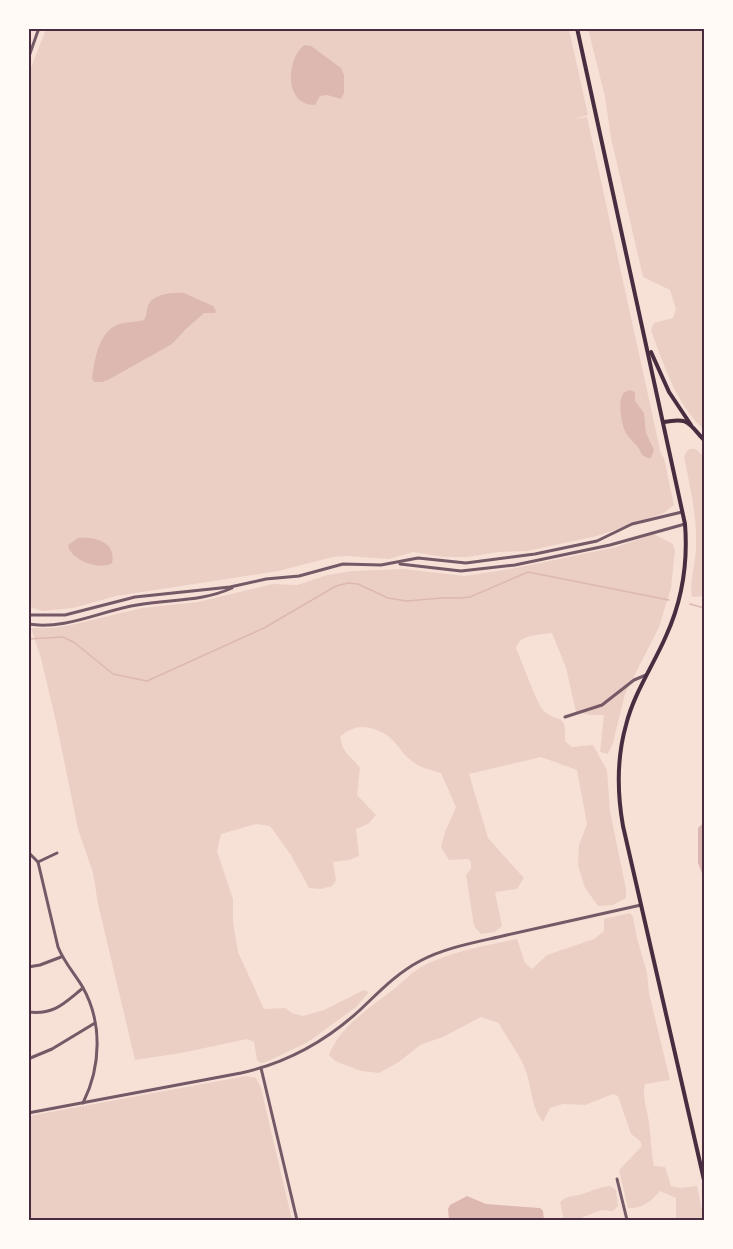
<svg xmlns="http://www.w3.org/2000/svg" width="733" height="1249" viewBox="0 0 733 1249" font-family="Roboto,sans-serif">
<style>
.green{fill:#ebcfc5}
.water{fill:#dcb8b0}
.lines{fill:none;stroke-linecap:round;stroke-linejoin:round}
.stream{stroke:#dcb8b0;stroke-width:1.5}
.minor{stroke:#755966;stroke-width:3}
.tertiary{stroke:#755966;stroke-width:3}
.secondary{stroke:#4a2c40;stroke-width:4}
.neatline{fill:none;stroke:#4a2c40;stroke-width:2}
</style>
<rect width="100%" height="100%" fill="#f7e1d7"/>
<g class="green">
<path d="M 46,29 L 569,29 L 588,115 L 574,119 L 587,117 L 661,454 L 664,458 L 674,505 L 664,513 L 597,536 L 527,551 L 498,552 L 468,557 L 444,557 L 413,552 L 389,559 L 346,556 L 333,557 L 278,571 L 116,596 L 73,608 L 43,611 L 32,608 L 28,601 L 28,75 Z"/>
<path d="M 588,29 L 704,29 L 704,430 C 676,403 664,366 651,330 L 654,323 L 673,318 L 676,309 L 670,290 L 643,277 L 611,138 L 605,97 Z"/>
<path d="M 690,449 L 695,449 L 704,456 L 704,596 L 692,597 C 689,581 696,563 696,546 C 697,516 690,486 684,457 L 686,452 Z"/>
<path d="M 654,534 L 673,544 L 675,550 L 671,588 L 659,627 L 625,694 L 613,743 L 608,754 L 600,752 L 604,715 L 590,715 L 576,712 L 566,668 L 552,633 C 539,635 520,634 516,648 C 521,659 537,704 543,710 C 558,725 567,710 565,741 L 572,747 L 593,745 L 607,770 L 610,811 L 626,889 L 626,898 L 613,905 L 598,906 L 585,888 L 578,865 L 579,845 L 587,824 L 577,770 L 541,757 L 469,774 L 488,838 L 524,878 L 517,889 L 495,892 L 502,926 L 495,932 L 481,934 L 474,926 L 466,875 L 471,869 L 471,862 L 468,859 L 449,860 L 441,847 L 445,832 L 456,807 L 441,773 C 434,771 425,769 418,765 C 396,753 399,735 370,728 C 358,725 349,729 340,737 C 344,756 350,754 360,768 L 357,795 L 376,815 L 368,824 L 356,829 L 359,856 L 349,860 L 333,862 L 336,880 L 332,886 L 321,889 L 309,888 L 291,855 L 270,826 L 256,824 L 221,834 L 217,851 L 233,899 L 233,923 L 238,952 L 264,1009 L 285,1008 L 292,1013 L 303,1016 L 324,1010 L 364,990 L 369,992 L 356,1007 L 308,1042 L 266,1062 L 260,1063 L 257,1060 L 254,1042 L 247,1039 L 181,1053 L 135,1060 L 98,904 L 93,873 L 78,829 L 58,731 L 41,658 L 31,628 L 53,628 L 71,625 L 142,608 L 198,602 L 272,584 L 297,585 L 327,575 L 352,571 L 403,569 L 465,576 L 516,568 L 616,547 Z"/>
<path d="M 630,913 L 633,917 L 637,938 L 647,973 L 649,993 L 670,1080 L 645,1084 C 642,1097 647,1109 649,1122 C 651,1137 651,1151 654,1166 L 665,1167 L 671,1186 L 680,1188 L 697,1186 L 704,1220 L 676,1220 L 676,1198 L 660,1191 C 652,1201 642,1209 628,1208 L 619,1170 L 642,1146 L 640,1141 L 631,1134 L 618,1096 L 613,1094 L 585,1105 L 563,1104 L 550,1108 L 543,1122 C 531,1105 533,1096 528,1078 C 523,1058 508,1041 499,1023 L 481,1017 L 443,1037 L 420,1045 L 399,1062 L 379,1073 L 361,1071 L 335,1061 L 329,1055 C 339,1027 371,1007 394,989 C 406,979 416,968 431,962 C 459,950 488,945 517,939 L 525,963 L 532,969 L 547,955 L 594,939 L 604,931 L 604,919 Z"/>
<path d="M 246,1076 L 256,1078 L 261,1088 L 292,1220 L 29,1220 L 29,1116 Z"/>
<path d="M 610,1186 L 616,1190 L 618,1206 L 613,1211 L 601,1210 L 576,1220 L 564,1220 L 560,1202 C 567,1195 573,1197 582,1194 C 592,1191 599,1187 610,1186 Z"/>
</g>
<g class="water">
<path d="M 304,45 L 311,46 L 341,68 L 344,75 L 344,93 L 341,99 L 327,95 L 320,96 L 315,105 C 284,105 286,60 304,45 Z"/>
<path d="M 184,293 L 213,306 L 216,311 L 215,313 L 204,313 L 186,329 L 172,344 L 108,380 L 102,382 L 94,382 L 92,378 C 95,359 98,332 119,324 C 127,322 136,322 144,320 C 147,315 146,312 148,306 C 152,294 173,292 184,293 Z"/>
<path d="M 629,390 L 635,392 L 635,401 L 644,413 L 646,433 L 654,450 L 651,458 L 648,458 L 642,455 C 638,444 632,443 626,433 C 622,426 618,404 622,396 C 623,392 626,392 629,390 Z"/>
<path d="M 78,538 C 94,536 117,542 112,563 C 100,571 70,560 68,545 Z"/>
<path d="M 704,822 L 704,879 L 698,863 L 698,828 Z"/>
<path d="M 467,1196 L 486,1204 L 540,1208 L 543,1211 L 544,1220 L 449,1220 L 448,1209 L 450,1205 Z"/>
</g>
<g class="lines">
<g class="stream">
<path d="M 690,604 L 704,608"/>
<path d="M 28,639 L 63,637 L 75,643 L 113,674 L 147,681 L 264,628 L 336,586 L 348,583 L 358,584 L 388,598 L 407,601 L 441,598 L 460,598 L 470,597 L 528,572 L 669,600"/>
</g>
<g class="minor">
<path d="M 565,717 L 602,705 L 634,680 L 646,675"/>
<path d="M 28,852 L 38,862 L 58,947 C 64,962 74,973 82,986 C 103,1022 101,1067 83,1103"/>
<path d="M 38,862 L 57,853"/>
<path d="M 28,967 L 40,965 L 61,957"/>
<path d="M 28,1012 C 55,1015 64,1003 83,988"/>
<path d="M 28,1059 L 52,1049 L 95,1023"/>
<path d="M 261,1068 L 297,1220"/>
<path d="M 617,1179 L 627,1220"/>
</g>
<g class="tertiary">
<path d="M 28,59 L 39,28"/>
<path d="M 400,564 L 461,571 L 515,565 L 610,545 L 685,524"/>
<path d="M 28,615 L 65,615 L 135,597 L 230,587 L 266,579 L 299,576 L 343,564 L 381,565 L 418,558 L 466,563 L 535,554 L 597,541 L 632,524 L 682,512"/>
<path d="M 28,624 C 66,630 100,611 137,605 C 170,599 201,602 232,588"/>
<path d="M 28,1113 L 241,1073 C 287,1063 325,1042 360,1010 C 379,992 397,973 420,961 C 446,947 478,942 507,935 C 552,925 596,915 641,905"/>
</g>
<g class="secondary">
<path d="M 577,28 L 685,524 C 688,562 682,601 666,636 C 653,666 634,693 626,725 C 617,757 617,792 623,826 L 704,1180"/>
<path d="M 651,352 L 669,392 L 691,425"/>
<path d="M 664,422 C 689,417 688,423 704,440"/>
</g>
</g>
<rect width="733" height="1249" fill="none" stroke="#fffaf5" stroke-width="60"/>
<rect x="30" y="30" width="673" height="1189" class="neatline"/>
</svg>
